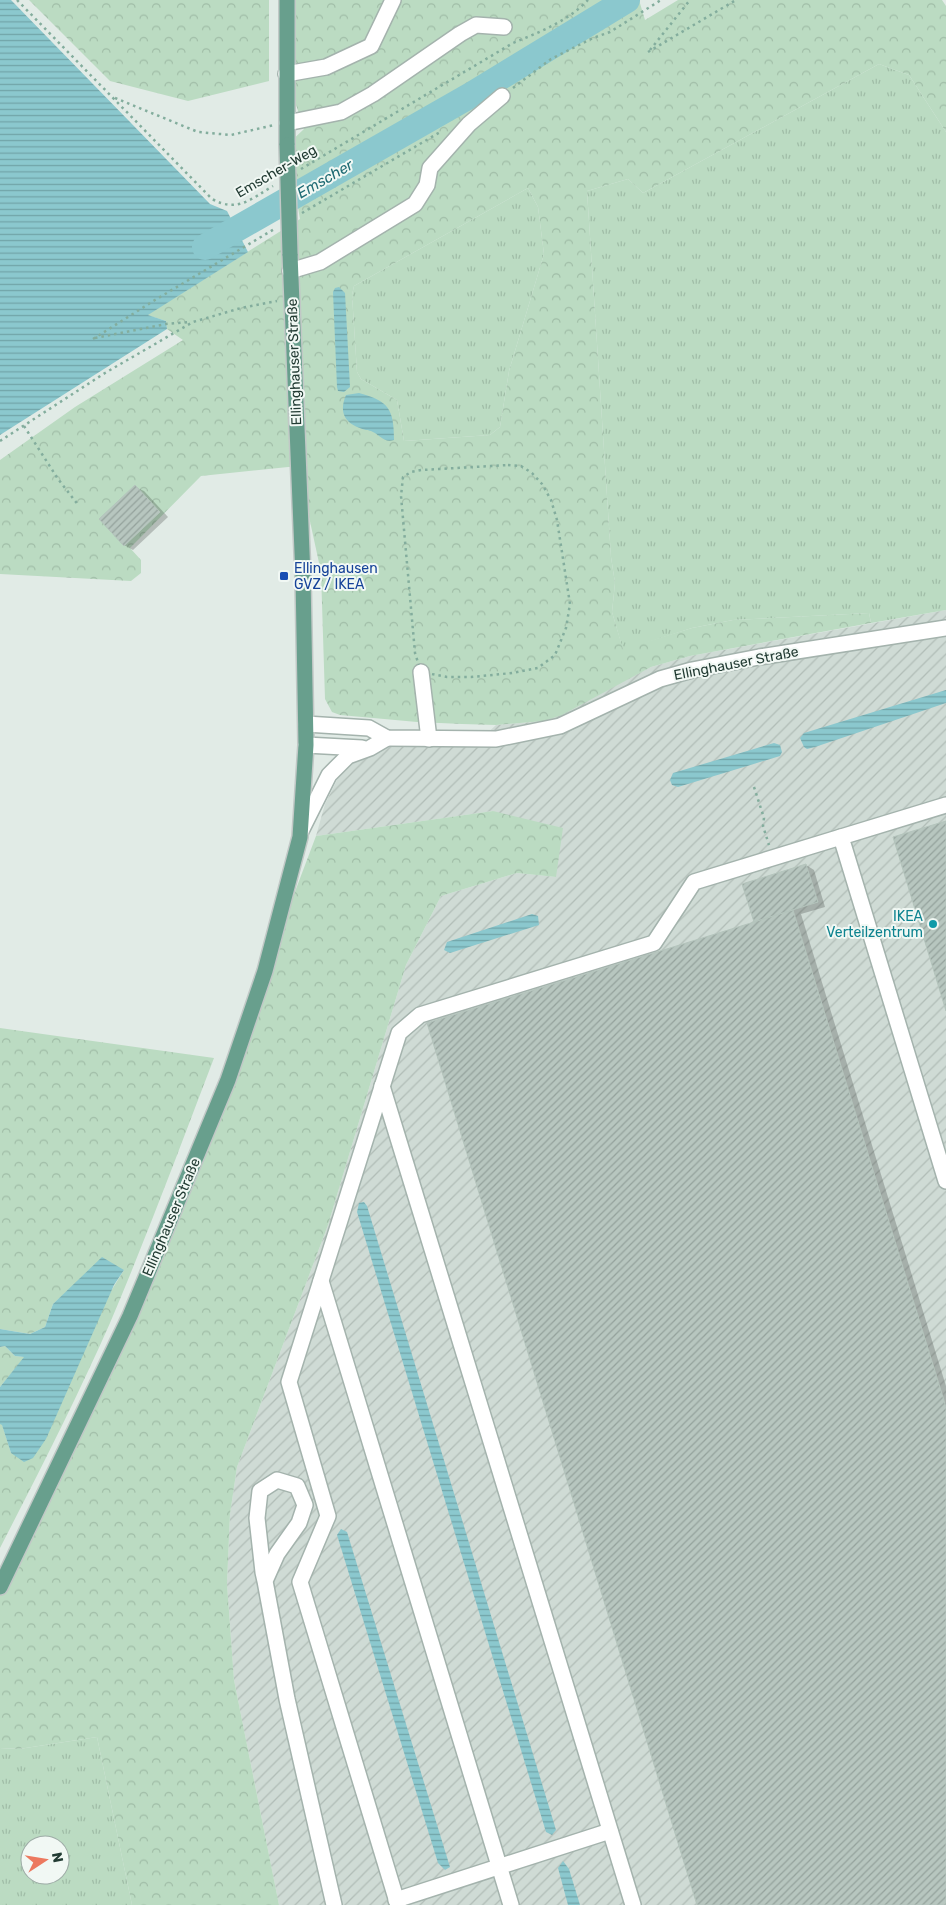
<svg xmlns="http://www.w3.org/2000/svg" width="946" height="1905" viewBox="0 0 946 1905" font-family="Rubik,sans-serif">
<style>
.industrial{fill:url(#industrial-furrows)}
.grass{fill:url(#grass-tufts);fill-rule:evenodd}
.forest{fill:url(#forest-crowns);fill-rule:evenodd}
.water{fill:url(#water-rules)}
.shadow{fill:#0003}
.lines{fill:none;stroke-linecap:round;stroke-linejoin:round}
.river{stroke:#8bc8ce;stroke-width:26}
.building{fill:url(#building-hatch);stroke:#b4c4bc}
.minor-casing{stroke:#a4b3ad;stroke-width:18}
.major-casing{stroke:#c1c8c6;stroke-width:18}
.path{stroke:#83ad9d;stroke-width:2.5;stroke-dasharray:2.5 4;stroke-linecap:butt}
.minor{stroke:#fff;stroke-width:15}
.major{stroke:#689f8d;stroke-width:15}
.major-bridge-casing{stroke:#c1c8c6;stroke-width:18;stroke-linecap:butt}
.major-bridge{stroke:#689f8d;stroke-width:15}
.transit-dot{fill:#1a4fb4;stroke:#f1f8f4;stroke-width:2}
.culture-dot{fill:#0f9aa8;stroke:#f1f8f4;stroke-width:2}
.labels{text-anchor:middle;stroke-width:4;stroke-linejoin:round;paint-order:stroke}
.street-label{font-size:14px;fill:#223b33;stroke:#f1f8f4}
.transit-label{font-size:14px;fill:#164399;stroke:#f1f8f4;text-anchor:start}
.culture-label{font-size:14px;fill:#0d838f;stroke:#f1f8f4;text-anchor:end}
.water-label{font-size:15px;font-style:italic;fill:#1f6b74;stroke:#f1f8f4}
</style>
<defs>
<pattern id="industrial-furrows" width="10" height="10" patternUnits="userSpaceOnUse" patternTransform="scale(1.25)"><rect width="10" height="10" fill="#cfdbd5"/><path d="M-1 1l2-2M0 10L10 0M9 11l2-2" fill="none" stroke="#b1bdb7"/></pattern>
<pattern id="grass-tufts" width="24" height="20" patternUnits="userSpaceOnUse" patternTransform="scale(1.25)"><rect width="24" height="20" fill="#bbdbc2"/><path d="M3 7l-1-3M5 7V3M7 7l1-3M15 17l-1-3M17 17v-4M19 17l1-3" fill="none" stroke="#a0bda7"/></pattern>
<pattern id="forest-crowns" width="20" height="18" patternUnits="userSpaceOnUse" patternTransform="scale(1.25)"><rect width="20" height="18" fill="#bbdbc2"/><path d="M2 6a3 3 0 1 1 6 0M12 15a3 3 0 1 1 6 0" fill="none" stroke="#a0bda7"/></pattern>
<pattern id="water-rules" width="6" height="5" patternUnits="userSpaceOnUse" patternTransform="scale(1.25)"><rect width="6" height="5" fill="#8bc8ce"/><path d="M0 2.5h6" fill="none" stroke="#71a4a8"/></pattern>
<pattern id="building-hatch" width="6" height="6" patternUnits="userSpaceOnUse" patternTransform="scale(1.25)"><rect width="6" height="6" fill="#b7c6bf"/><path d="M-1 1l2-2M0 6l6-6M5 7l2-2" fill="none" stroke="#94a29c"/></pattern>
</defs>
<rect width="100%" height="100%" fill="#e1ebe6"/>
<path class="industrial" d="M 946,610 L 946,1905 L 279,1905 L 234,1680 L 227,1584 L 230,1514 L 237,1467 L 328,1225 L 406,965 L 441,896 L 517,873 L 556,877 L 493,811 L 316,836 L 325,804 L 345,764 L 390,741 L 477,743 L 496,725 L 544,721 L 651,667 L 690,656 Z"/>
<g class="grass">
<path d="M 879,64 L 909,75 L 946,132 L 946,610 L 871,623 L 869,613 L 733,620 L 692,628 L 623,650 L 612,612 L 615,583 L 611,557 L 587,191 L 628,179 L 643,193 Z"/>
<path d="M 528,188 L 538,207 L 544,254 L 509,371 L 500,427 L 490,435 L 404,441 L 397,400 L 361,379 L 357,372 L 352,295 L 354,286 Z"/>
<path d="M 97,1737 L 132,1905 L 0,1905 L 0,1748 L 19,1749 ZM 30,1845 L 60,1845 L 60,1875 L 30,1875 Z"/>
</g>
<g class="forest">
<path d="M 29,0 L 269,0 L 269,81 L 188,101 L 110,81 Z"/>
<path d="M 288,0 L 639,0 L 645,20 L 678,0 L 942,0 L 946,6 L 946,132 L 909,75 L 879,64 L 643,193 L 628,179 L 587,191 L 611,557 L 615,583 L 612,612 L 623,649 L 692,628 L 733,620 L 869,613 L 871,623 L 690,656 L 651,667 L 562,715 L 544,721 L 496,725 L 462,724 L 417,722 L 340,715 L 332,712 L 325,699 L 321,572 L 298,466 L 201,476 L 130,548 L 141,560 L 141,573 L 131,581 L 0,574 L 0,460 L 75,407 L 183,340 L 167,329 L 166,321 L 147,315 L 300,219 L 287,145 L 304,129 L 286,74 ZM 528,188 L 538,207 L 544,254 L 509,371 L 500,427 L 490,435 L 404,441 L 397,400 L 361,379 L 357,372 L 352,295 L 354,286 Z"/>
<path d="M 493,811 L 563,828 L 556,877 L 517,873 L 441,896 L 406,965 L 328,1225 L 237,1467 L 230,1514 L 227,1584 L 234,1680 L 279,1905 L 132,1905 L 97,1737 L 19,1749 L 0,1748 L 0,1587 L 76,1432 L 265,971 L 316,836 Z"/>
<path d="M 0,1028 L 214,1058 C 180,1147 147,1236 110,1323 C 76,1400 38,1474 0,1548 L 0,1424 L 2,1424 L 11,1453 L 124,1270 L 75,1284 L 53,1304 L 45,1327 L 30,1334 L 0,1329 Z"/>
<path d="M 5,1346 L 15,1356 L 25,1357 L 0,1387 L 0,1347 Z"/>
</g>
<g class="water">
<path d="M 0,0 L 11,0 L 210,204 L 227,211 L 248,252 L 148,315 L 166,321 L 167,329 L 0,435 Z"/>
<path d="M 339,287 L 345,293 L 350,387 L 344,392 L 338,391 L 337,387 L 333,292 L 335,288 Z"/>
<path d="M 359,393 C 388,401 394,408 394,440 C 384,443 381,436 373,432 C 372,431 367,430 366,430 C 346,425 338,414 346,395 Z"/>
<path d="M 946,690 L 946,703 L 815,747 L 807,749 L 804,747 L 800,738 L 804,733 Z"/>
<path d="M 774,743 L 780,745 L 782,752 L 780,756 L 678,787 L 672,785 L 670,780 L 673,773 Z"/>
<path d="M 532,914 L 538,916 L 539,925 L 450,953 L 444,950 L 447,942 Z"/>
<path d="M 364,1202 L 367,1206 L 556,1830 L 552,1835 L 546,1832 L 357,1212 L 359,1203 Z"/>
<path d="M 102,1257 L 124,1270 L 114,1285 L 46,1439 L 33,1458 L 24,1462 L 11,1453 L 2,1425 L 0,1424 L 0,1387 L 24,1357 L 15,1356 L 5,1346 L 0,1347 L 0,1329 L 30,1334 L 45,1327 L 53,1304 Z"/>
<path d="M 341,1529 L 347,1532 L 450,1867 L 445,1870 L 438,1863 L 337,1535 Z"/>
<path d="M 563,1861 L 569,1869 L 580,1905 L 568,1905 L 558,1868 Z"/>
</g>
<g class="shadow">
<path d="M 135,487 L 144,491 L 168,517 L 133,550 L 124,545 Z"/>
<path d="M 806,865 L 814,870 L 825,907 L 801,914 L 946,1386 L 946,1905 L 698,1905 L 755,923 L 744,884 Z"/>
</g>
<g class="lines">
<path class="river" d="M 205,247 L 471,95 L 627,0"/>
</g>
<g class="building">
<path d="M 135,485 L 160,512 L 124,546 L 99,519 Z"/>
<path d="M 946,821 L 946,1011 L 893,837 Z"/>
<path d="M 806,864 L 818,902 L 754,922 L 742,884 Z"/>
<path d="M 793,910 L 946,1407 L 946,1905 L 697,1905 L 427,1023 Z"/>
</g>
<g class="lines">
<defs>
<g id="minor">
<path d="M 286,74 L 326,67 L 371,46 L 393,0"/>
<path d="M 287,123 L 341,112 L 373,94 L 460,34 L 476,25 L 504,27"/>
<path d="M 290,271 L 320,262 L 415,204 L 427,185 L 430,168 L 469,124 L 502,96"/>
<path d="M 421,672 L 429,739"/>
<path d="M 306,724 L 369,728 L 387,738 L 496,739 L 560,726 L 660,679 L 692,670 L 759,657 L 946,628"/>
<path d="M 306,745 L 362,748"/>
<path d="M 946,805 L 841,837 L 946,1181"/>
<path d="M 301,831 L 329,775 L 348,756 L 370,748 L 387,738"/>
<path d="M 382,1086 L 633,1905"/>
<path d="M 321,1281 L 511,1905"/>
<path d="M 265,1581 L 277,1554 L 299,1523 L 305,1505 L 297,1486 L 277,1480 L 260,1491 L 257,1518 L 263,1572 L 265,1581 L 287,1699 L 334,1905"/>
<path d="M 396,1900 L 610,1831"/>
<path d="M 398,1905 L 300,1582 L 328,1516 L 289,1382 L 399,1033 L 420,1015 L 654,943 L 694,882 L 841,837"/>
</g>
<g id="major">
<path d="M 287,0 L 287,145"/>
<path d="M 0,1587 L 130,1316 L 228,1080 L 265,971 L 300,837 L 306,745 L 303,577 L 290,254"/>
</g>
</defs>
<use href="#minor" class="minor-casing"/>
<use href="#major" class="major-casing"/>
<g class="path">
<path d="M 17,0 L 212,199 C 237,213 251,199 273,186"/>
<path d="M 650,50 L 690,0"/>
<path d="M 648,52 L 736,0"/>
<path d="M 513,88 L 551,59 L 593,38 L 610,32 L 661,0"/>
<path d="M 115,98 L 198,132 L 231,135 L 274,125"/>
<path d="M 301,169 L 513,43 C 540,32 568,21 588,0"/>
<path d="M 302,213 L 442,131"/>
<path d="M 95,338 L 166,324 L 190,322"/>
<path d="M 93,339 L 155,300 L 276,228"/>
<path d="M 24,426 L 58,479 L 79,506"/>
<path d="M 0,441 L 105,373 L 193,322 L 241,308 L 277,301"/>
<path d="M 508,465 L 521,466 L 532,473 L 542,484 L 551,500 L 557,520 L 570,604 L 566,628 L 555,655 L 538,668 L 512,673 L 471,677 L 447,677 L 421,672 L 415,653 L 401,496 L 403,477 L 411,472 L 421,470 Z"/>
<path d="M 754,787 L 764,818 L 763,826 L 769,845"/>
</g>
<use href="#minor" class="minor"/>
<use href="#major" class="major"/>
<defs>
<path id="major-bridge" d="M 287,145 L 290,254"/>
</defs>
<use href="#major-bridge" class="major-bridge-casing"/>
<use href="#major-bridge" class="major-bridge"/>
</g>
<rect class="transit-dot" x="279" y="571" width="10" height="10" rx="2.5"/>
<circle class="culture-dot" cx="933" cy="924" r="5"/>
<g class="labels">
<g class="street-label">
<text transform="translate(276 171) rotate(-30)" y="5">Emscher-Weg</text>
<text transform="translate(294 362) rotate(-92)" y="5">Ellinghauser Straße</text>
<text transform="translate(736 663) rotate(-11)" y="5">Ellinghauser Straße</text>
<text transform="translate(171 1217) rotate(-67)" y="5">Ellinghauser Straße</text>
</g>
<g class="transit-label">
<text x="294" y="573">Ellinghausen<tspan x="294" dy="16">GVZ / IKEA</tspan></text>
</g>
<g class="culture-label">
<text x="923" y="921">IKEA<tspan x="923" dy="16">Verteilzentrum</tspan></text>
</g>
<g class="water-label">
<text transform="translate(325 179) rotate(-30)" y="5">Emscher</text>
</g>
</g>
<g transform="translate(45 1860) rotate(78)"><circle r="24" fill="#f1f8f4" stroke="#9eaca7"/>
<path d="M0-4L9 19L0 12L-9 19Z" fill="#ec795f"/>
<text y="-8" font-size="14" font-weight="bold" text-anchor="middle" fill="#223b33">N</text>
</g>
</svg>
